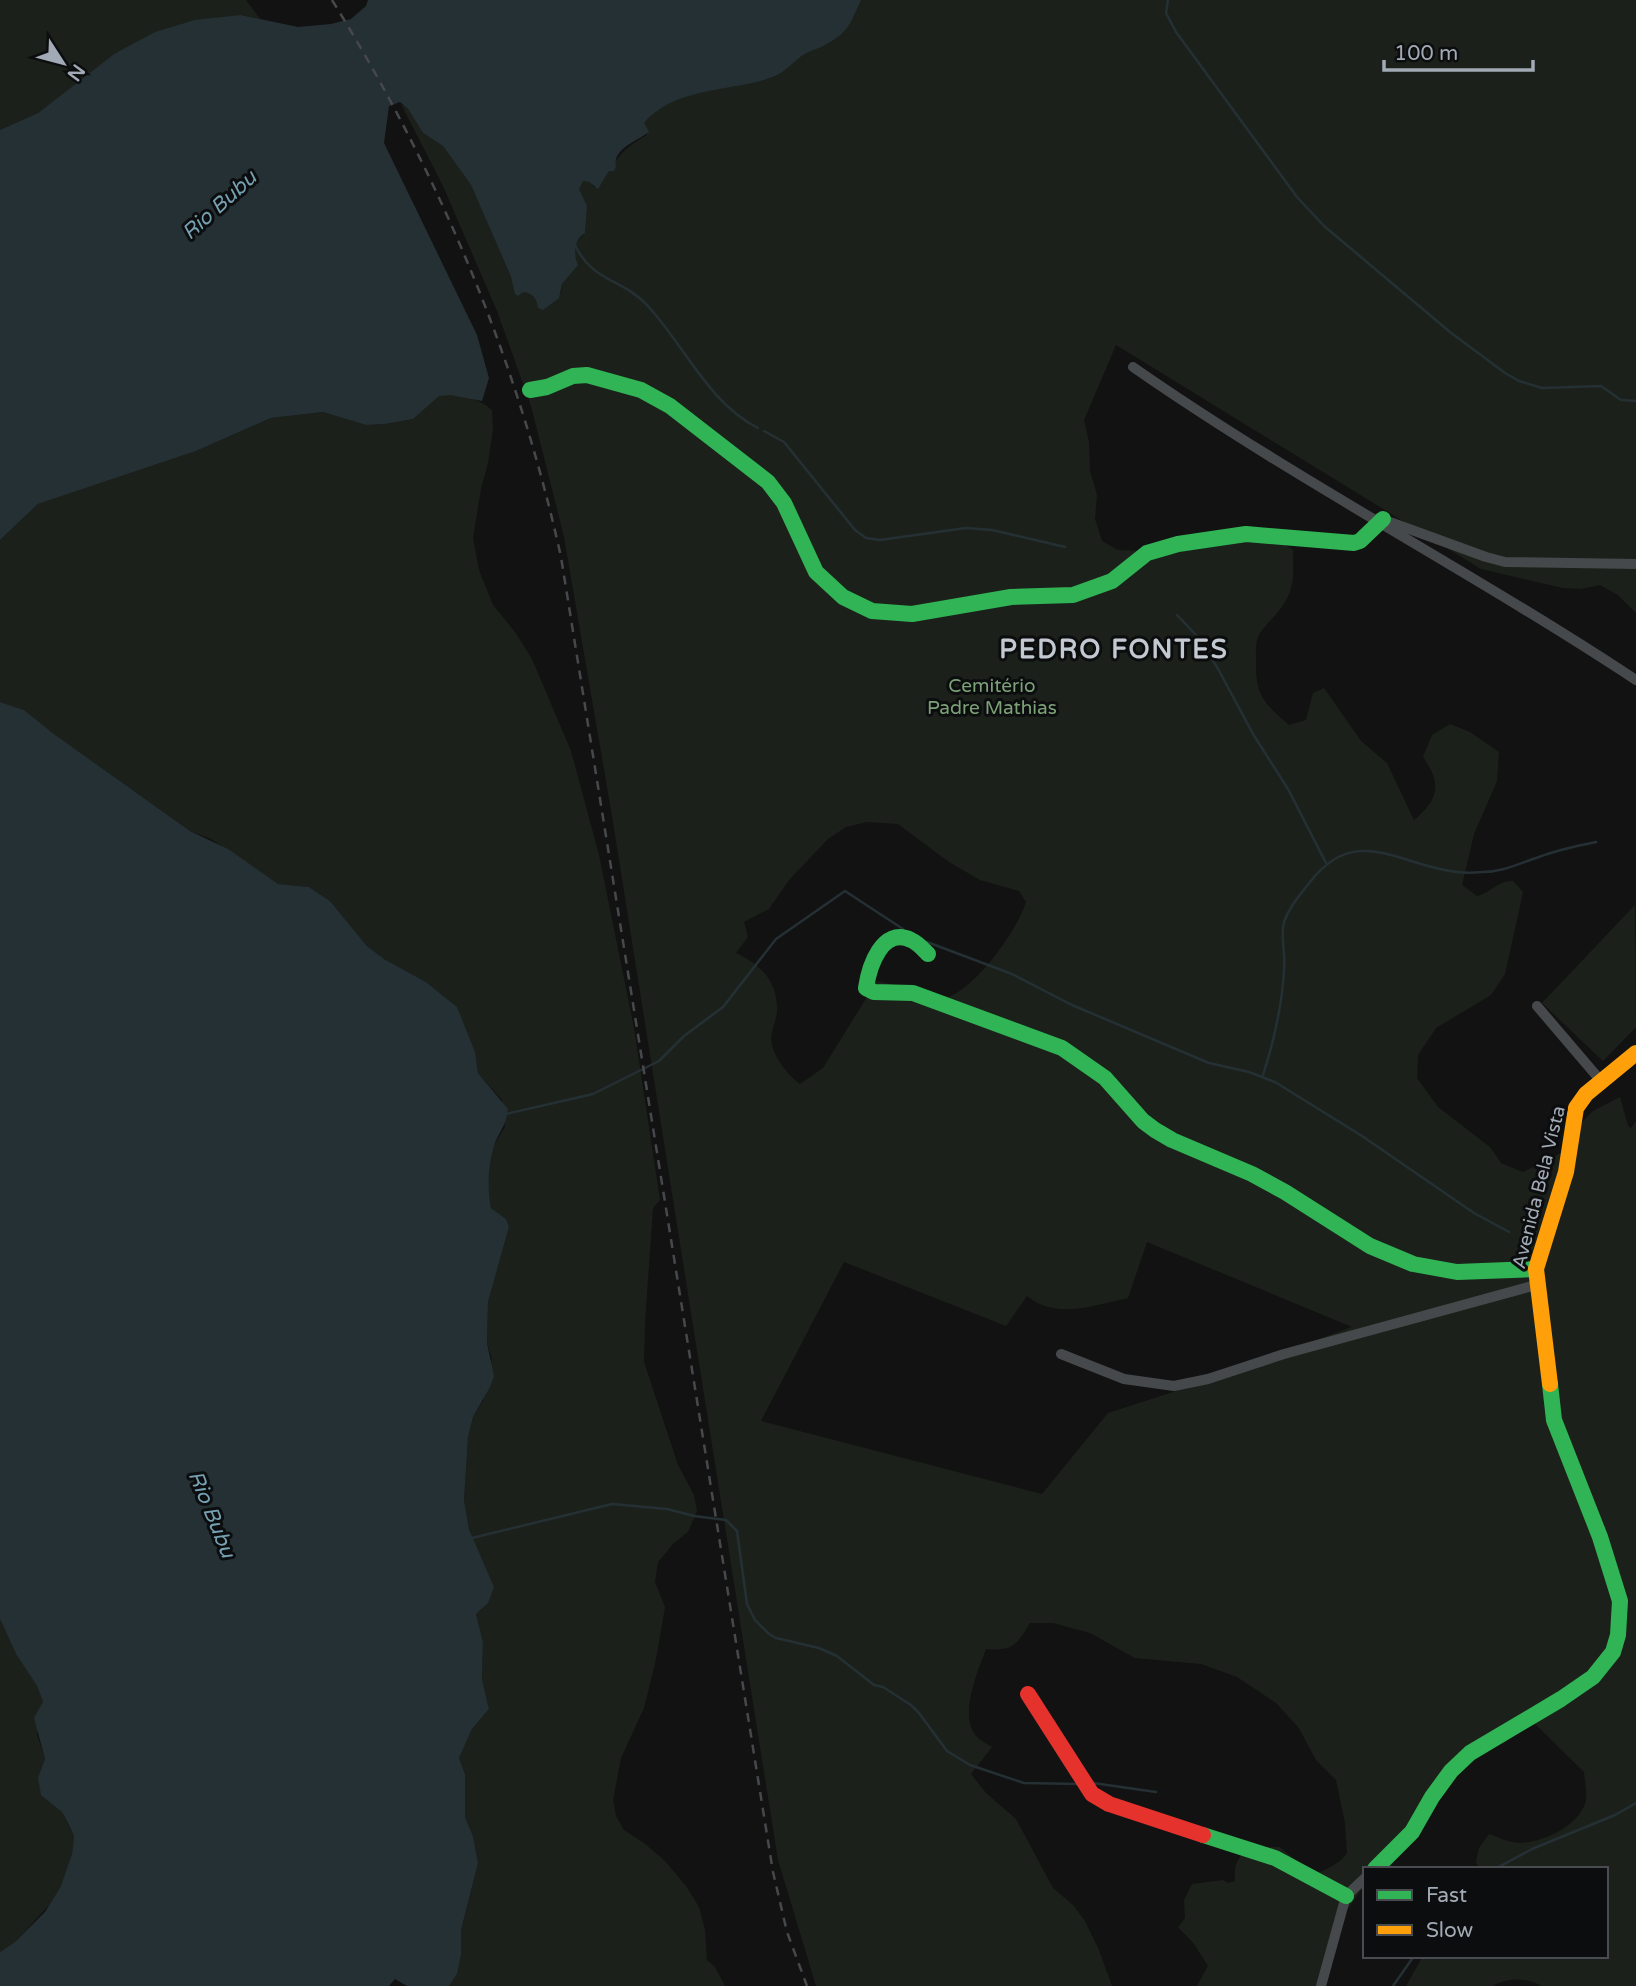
<svg xmlns="http://www.w3.org/2000/svg" width="1636" height="1986" viewBox="0 0 1636 1986" font-family="'Varela Round',sans-serif">
<style>
.green{fill:#1b211a;fill-rule:evenodd}
.water{fill:#253034}
.lines{fill:none;stroke-linecap:round;stroke-linejoin:round}
.stream{stroke:#253034;stroke-width:2.5}
.street{stroke:#46494b;stroke-width:10}
.fast{stroke:#30b455;stroke-width:16}
.slow{stroke:#ff9f0a;stroke-width:16}
.jam{stroke:#e5322d;stroke-width:16}
.rail{stroke:#46484b;stroke-width:2.5;stroke-dasharray:9 7;stroke-linecap:butt}
.labels{text-anchor:middle;stroke-width:6;stroke-linejoin:round;paint-order:stroke}
.park-label{font-size:19px;fill:#7ca177;stroke:#0c0d0e}
.street-label{font-size:19px;fill:#a2abb5;stroke:#0c0d0e}
.water-label{font-size:21px;font-style:italic;fill:#76a1b3;stroke:#0c0d0e}
.district-label{font-size:26px;font-weight:bold;letter-spacing:2px;fill:#c3c9d0;stroke:#0c0d0e}
</style>
<rect width="100%" height="100%" fill="#121212"/>
<g class="green">
<path d="M 0,0 L 246,0 L 260,19 L 241,15 L 114,54 L 38,113 L 0,130 Z"/>
<path d="M 861,0 L 1636,0 L 1636,613 L 1618,595 L 1600,585 L 1581,589 L 1563,588 L 1481,569 L 1116,345 L 1084,420 L 1089,442 L 1090,471 L 1097,495 L 1095,519 L 1102,541 L 1118,550 L 1146,551 L 1254,538 L 1281,542 L 1293,550 C 1293,564 1295,580 1289,594 C 1282,611 1270,619 1260,633 C 1255,641 1256,651 1256,660 C 1255,694 1263,703 1289,725 L 1306,720 L 1313,693 L 1324,688 L 1361,741 L 1387,763 L 1414,820 C 1439,799 1442,784 1423,757 L 1432,735 L 1450,724 L 1470,732 L 1499,752 L 1497,781 L 1474,834 L 1462,885 L 1477,896 C 1491,893 1498,880 1513,881 L 1523,892 L 1505,974 L 1491,995 L 1436,1028 L 1418,1055 L 1417,1078 L 1438,1107 L 1490,1147 L 1501,1163 L 1523,1172 L 1569,1149 L 1579,1125 L 1593,1111 L 1620,1097 L 1628,1126 L 1631,1128 L 1636,1121 L 1636,1986 L 1541,1986 C 1529,1977 1505,1978 1493,1986 L 1406,1986 L 1423,1956 L 1606,1956 L 1606,1869 L 1480,1869 L 1476,1862 L 1479,1848 L 1489,1834 C 1499,1838 1510,1843 1521,1843 C 1544,1842 1581,1825 1586,1800 C 1587,1791 1585,1781 1584,1772 L 1532,1721 L 1464,1761 L 1407,1849 L 1384,1869 L 1365,1869 L 1365,1885 L 1347,1910 L 1324,1986 L 1197,1986 L 1208,1966 L 1194,1944 L 1178,1927 L 1185,1918 L 1184,1900 L 1192,1884 L 1223,1880 L 1228,1883 L 1235,1881 C 1232,1849 1254,1847 1280,1847 L 1313,1875 C 1325,1870 1340,1864 1347,1853 L 1345,1823 L 1336,1780 L 1316,1760 L 1299,1728 L 1276,1703 L 1237,1677 L 1201,1664 L 1135,1658 L 1090,1633 L 1053,1623 L 1030,1623 C 1016,1646 1013,1651 986,1649 C 978,1671 957,1718 978,1738 C 982,1741 987,1744 992,1747 L 971,1774 L 986,1793 L 1016,1819 L 1053,1888 L 1073,1905 L 1085,1921 L 1099,1950 L 1112,1986 L 816,1986 L 778,1860 L 613,822 L 564,537 L 531,406 L 497,311 L 443,186 L 401,104 L 408,109 L 423,133 L 443,146 L 471,185 L 513,282 C 528,297 541,294 561,293 L 562,284 L 566,278 L 577,242 L 585,233 L 587,207 L 578,189 L 583,181 L 589,182 L 594,187 L 601,184 C 617,159 620,150 647,135 L 644,123 C 674,87 728,92 770,78 C 786,73 792,62 805,54 C 811,50 819,49 825,45 C 848,31 851,24 861,0 ZM 867,822 L 898,824 L 949,862 L 980,880 L 1019,891 L 1026,902 C 1018,930 967,1004 933,1000 C 924,1000 912,991 903,988 C 895,985 885,983 877,981 L 823,1068 L 800,1084 C 789,1076 775,1059 772,1045 C 769,1033 776,1023 777,1012 C 778,981 761,965 736,953 L 748,937 L 744,922 L 769,909 L 789,880 L 828,839 L 846,827 ZM 1147,1242 L 1352,1327 L 1173,1392 L 1108,1413 L 1042,1494 L 761,1421 L 844,1262 L 1006,1326 L 1027,1296 C 1056,1320 1095,1305 1128,1298 Z"/>
<path d="M 439,395 C 457,394 479,398 492,410 L 493,429 L 488,463 L 481,489 L 473,538 L 479,570 L 493,605 L 515,632 L 532,659 L 571,751 L 599,855 L 634,1028 L 660,1200 L 653,1208 L 645,1322 L 644,1362 L 678,1465 L 694,1495 L 697,1511 L 688,1532 L 674,1543 L 658,1562 L 655,1582 L 665,1607 L 656,1659 L 644,1708 L 621,1758 L 613,1800 L 616,1816 L 624,1830 L 644,1843 L 665,1861 L 686,1886 L 699,1907 L 705,1930 L 707,1960 L 715,1967 L 725,1986 L 449,1986 L 457,1974 L 461,1955 L 461,1930 L 478,1863 L 473,1836 L 465,1817 L 465,1774 L 459,1758 L 472,1729 L 489,1709 L 482,1679 L 483,1642 L 476,1613 L 480,1611 L 494,1587 L 469,1529 L 464,1500 L 468,1437 L 473,1417 L 483,1401 L 492,1359 L 487,1343 L 488,1302 L 509,1227 L 506,1219 L 491,1208 L 487,1185 L 490,1164 L 494,1145 L 505,1127 L 502,1100 L 478,1073 L 477,1064 L 457,1007 L 426,982 L 384,959 L 367,946 L 330,901 L 309,887 L 278,884 L 211,839 L 190,831 L 54,734 L 24,710 L 0,702 L 0,540 L 38,504 L 196,451 L 271,418 L 323,412 L 366,425 L 385,424 L 413,419 Z"/>
<path d="M 1635,905 L 1636,1027 L 1603,1061 L 1542,1003 Z"/>
<path d="M 0,1619 L 16,1654 L 37,1686 L 43,1703 L 37,1735 L 45,1759 L 43,1766 L 55,1805 L 62,1812 L 74,1836 L 72,1854 L 68,1869 L 61,1886 L 50,1904 L 15,1942 L 0,1952 Z"/>
</g>
<g class="water">
<path d="M 368,0 L 861,0 C 851,23 848,33 825,45 C 819,49 811,50 805,54 C 792,62 786,73 770,78 C 729,92 674,87 644,123 L 649,132 C 637,141 612,149 616,167 L 614,171 L 609,171 L 598,189 L 589,182 L 583,181 L 579,189 L 587,206 L 585,233 C 574,240 573,254 578,265 L 562,284 L 559,298 L 543,310 L 538,308 C 537,298 532,293 523,292 L 518,296 L 515,294 L 511,277 L 471,185 L 443,146 L 423,133 L 408,109 L 400,102 L 389,106 L 384,143 L 477,335 L 489,378 L 482,401 L 450,395 L 439,396 L 413,419 L 385,424 L 366,425 L 323,412 L 271,418 L 196,451 L 38,504 L 0,540 L 0,130 L 38,113 L 114,54 L 155,32 L 195,20 L 241,15 L 298,27 L 331,24 L 351,19 L 366,6 Z"/>
<path d="M 0,702 L 24,710 L 54,734 L 190,831 L 228,849 L 278,884 L 309,887 L 330,901 L 367,946 L 384,959 L 426,982 L 457,1007 L 475,1052 L 478,1073 L 508,1109 C 506,1127 499,1131 494,1146 C 488,1167 487,1187 491,1208 L 506,1219 L 509,1227 L 488,1302 L 487,1343 L 494,1376 L 490,1387 L 473,1417 L 468,1437 L 464,1500 L 469,1529 L 494,1587 L 488,1603 L 476,1614 L 483,1642 L 482,1679 L 489,1709 L 472,1729 L 459,1758 L 465,1774 L 465,1817 L 473,1836 L 478,1863 L 461,1930 L 461,1955 L 457,1974 L 449,1986 L 407,1986 L 395,1979 L 389,1986 L 0,1986 L 0,1952 L 15,1942 L 45,1912 L 61,1886 L 72,1854 L 74,1836 L 68,1823 L 62,1812 L 41,1795 L 38,1778 L 45,1759 L 34,1718 L 43,1702 L 37,1686 L 16,1654 L 0,1619 Z"/>
</g>
<g class="lines">
<g class="stream">
<path d="M 1168,0 L 1166,13 L 1176,32 L 1297,197 L 1324,226 L 1450,332 L 1505,373 L 1519,381 L 1542,388 L 1601,386 L 1621,400 L 1636,401"/>
<path d="M 575,245 C 592,282 623,279 647,305 C 682,342 709,404 758,428"/>
<path d="M 764,431 L 784,442 L 855,530 L 866,538 L 880,540 L 966,528 L 992,530 L 1065,547"/>
<path d="M 1177,615 L 1197,636 L 1217,667 L 1253,734 L 1288,789 L 1326,863"/>
<path d="M 927,942 L 1012,974 L 1072,1005 L 1209,1063 L 1249,1072 L 1275,1082 L 1362,1136 L 1474,1213 L 1509,1232"/>
<path d="M 1263,1075 C 1274,1041 1282,1006 1284,970 C 1286,954 1280,938 1284,922 C 1289,907 1300,895 1310,882 C 1354,825 1395,862 1450,871 C 1461,873 1472,873 1482,872 C 1503,872 1520,863 1539,857 C 1557,850 1576,846 1596,842"/>
<path d="M 506,1114 L 593,1094 L 659,1061 L 684,1036 L 723,1007 L 776,939 L 845,891 L 903,929"/>
<path d="M 472,1538 L 612,1504 L 667,1509 L 694,1516 L 726,1520 L 737,1531 L 747,1604 L 755,1620 L 769,1634 L 776,1638 L 819,1648 L 837,1656 L 874,1685 L 883,1687 L 911,1705 L 919,1713 L 947,1751 L 970,1765 L 1024,1783 L 1079,1784"/>
<path d="M 1093,1783 L 1156,1792"/>
<path d="M 1495,1869 L 1532,1849 L 1615,1815 L 1636,1803"/>
<path d="M 1393,1986 L 1414,1956"/>
</g>
<g class="street">
<path d="M 1133,367 C 1295,480 1471,571 1636,680"/>
<path d="M 1379,518 L 1486,557 L 1505,562 L 1636,564"/>
<path d="M 1537,1006 L 1601,1081"/>
<path d="M 1061,1354 L 1124,1379 L 1174,1386 L 1208,1379 L 1284,1354 L 1536,1285"/>
<path d="M 1321,1986 L 1346,1896 L 1365,1878"/>
</g>
<g class="fast">
<path d="M 530,390 L 547,387 L 573,376 L 587,375 L 641,390 L 670,406 L 768,482 L 784,503 L 816,572 L 843,597 L 872,611 L 912,614 L 1011,597 L 1073,595 L 1112,581 L 1147,553 L 1178,544 L 1246,534 L 1354,543 L 1360,541 L 1383,519"/>
<path d="M 928,954 C 923,949 918,943 911,940 C 882,926 869,967 866,988 L 874,992 L 913,993 L 1062,1048 L 1105,1078 L 1143,1121 L 1155,1130 L 1172,1140 L 1252,1174 L 1285,1192 L 1370,1246 L 1413,1264 L 1457,1272 L 1536,1269"/>
<path d="M 1203,1835 L 1275,1858 L 1346,1896"/>
<path d="M 1375,1869 L 1412,1832 L 1432,1797 L 1451,1771 L 1470,1753 L 1561,1699 L 1593,1677 L 1613,1652 L 1618,1635 L 1620,1601 L 1600,1537 L 1554,1420 L 1550,1384"/>
</g>
<path class="slow" d="M 1550,1384 L 1536,1269 L 1566,1172 L 1576,1108 L 1586,1094 L 1636,1053"/>
<path class="jam" d="M 1028,1694 L 1092,1794 L 1109,1804 L 1203,1835"/>
<path class="rail" d="M 332,0 C 439,173 517,358 561,557 L 773,1872 L 787,1932 L 807,1986"/>
</g>
<g class="labels">
<g class="park-label">
<text x="992" y="692">Cemitério<tspan x="992" dy="22">Padre Mathias</tspan></text>
</g>
<g class="street-label">
<text transform="translate(1538 1187) rotate(-76)" y="7">Avenida Bela Vista</text>
</g>
<g class="water-label">
<text transform="translate(219 205) rotate(-42)" y="7">Rio Bubu</text>
<text transform="translate(212 1514) rotate(68)" y="7">Rio Bubu</text>
</g>
<g class="district-label">
<text x="1114" y="658">PEDRO FONTES</text>
</g>
</g>
<rect x="1363" y="1867" width="245" height="91" fill="#0c0d0e" stroke="#484c51" stroke-width="2"/>
<rect x="1377" y="1890" width="35" height="10" fill="#30b455" stroke="#484c51" stroke-width="2"/>
<text x="1426" y="1902" font-size="21" fill="#a2abb5">Fast</text>
<rect x="1377" y="1925" width="35" height="10" fill="#ff9f0a" stroke="#484c51" stroke-width="2"/>
<text x="1426" y="1937" font-size="21" fill="#a2abb5">Slow</text>
<g transform="translate(63 63) rotate(126)" stroke="#0c0d0e" stroke-width="5" paint-order="stroke">
<path d="M0-5L12 26L0 18L-12 26Z" fill="#a2abb5"/>
<text y="-10" font-size="19" font-weight="bold" text-anchor="middle" fill="#a2abb5">N</text>
</g>
<path d="M1384 60v10h149v-10" fill="none" stroke="#a2abb5" stroke-width="3.5"/>
<text x="1394" y="60" font-size="21" fill="#a2abb5" stroke="#0c0d0e" stroke-width="5" paint-order="stroke">100 m</text>
</svg>
